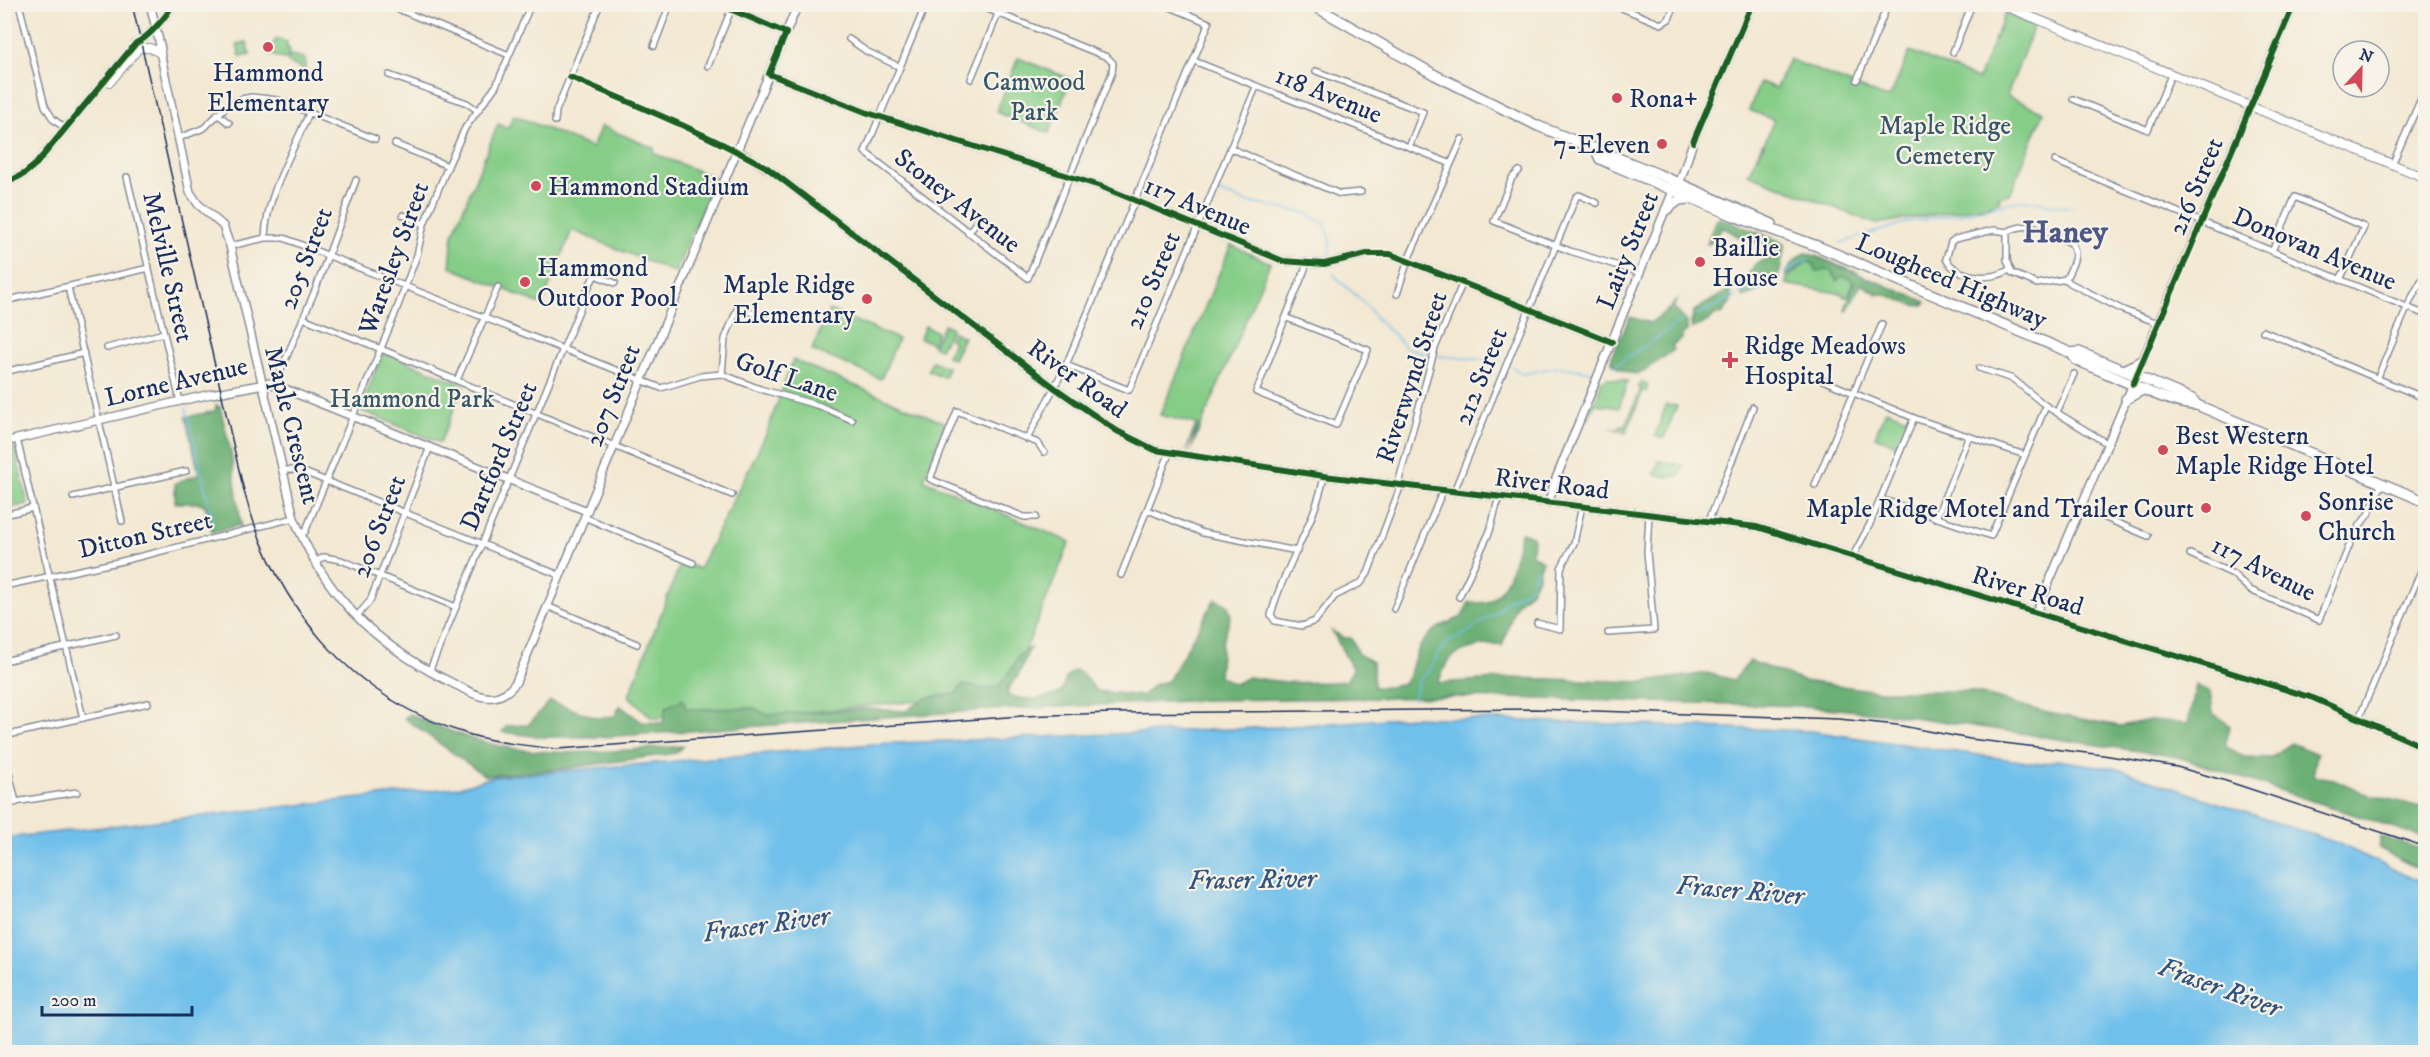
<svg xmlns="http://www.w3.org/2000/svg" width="2430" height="1057" viewBox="0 0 2430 1057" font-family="'IM FELL DW Pica',serif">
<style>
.green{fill:#86cd88;stroke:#507e73;stroke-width:1.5}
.forest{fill:#6cb074;stroke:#447069;stroke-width:1.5}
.water{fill:#70c0eb;stroke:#4678a4;stroke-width:1.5}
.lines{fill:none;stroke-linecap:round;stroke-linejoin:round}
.stream{stroke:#70c0eb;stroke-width:1.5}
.minor-casing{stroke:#878c98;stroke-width:8}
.tertiary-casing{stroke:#878c98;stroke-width:10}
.secondary-casing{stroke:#878c98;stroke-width:10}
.trunk-casing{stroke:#878c98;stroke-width:12}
.minor{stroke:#fff;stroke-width:5}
.tertiary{stroke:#fff;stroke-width:7}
.secondary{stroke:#fff;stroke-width:8}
.trunk{stroke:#fff;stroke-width:9}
.rail{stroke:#1b2f5e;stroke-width:1.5}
.cycleway-casing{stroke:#f7f3e8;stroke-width:10}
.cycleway{stroke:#1b5e20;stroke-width:6}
.poi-dot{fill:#d1495b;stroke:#f7f3e8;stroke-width:2}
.labels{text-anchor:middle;stroke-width:4.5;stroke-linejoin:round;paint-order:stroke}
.poi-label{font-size:26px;fill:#1b2f5e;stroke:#f7f3e8;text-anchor:start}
.park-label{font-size:26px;fill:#365668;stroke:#f7f3e8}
.street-label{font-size:26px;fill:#1b2f5e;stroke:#f7f3e8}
.water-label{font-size:27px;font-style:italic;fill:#305381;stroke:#f7f3e8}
.district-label{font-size:32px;font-weight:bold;fill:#4e5886;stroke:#f7f3e8}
</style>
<rect width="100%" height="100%" fill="#f7f3e8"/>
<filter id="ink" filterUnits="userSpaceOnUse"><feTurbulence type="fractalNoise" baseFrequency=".0167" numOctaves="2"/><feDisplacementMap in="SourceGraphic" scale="12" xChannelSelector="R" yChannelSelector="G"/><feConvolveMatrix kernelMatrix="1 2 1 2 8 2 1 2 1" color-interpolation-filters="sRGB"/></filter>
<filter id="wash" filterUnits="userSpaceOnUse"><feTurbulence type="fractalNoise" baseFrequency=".008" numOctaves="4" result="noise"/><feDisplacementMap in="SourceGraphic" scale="24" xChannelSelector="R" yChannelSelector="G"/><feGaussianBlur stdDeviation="1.35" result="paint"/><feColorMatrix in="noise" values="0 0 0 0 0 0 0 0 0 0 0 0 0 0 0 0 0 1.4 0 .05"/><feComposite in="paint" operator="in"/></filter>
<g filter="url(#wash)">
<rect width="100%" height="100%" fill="#f3e8d2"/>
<g class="green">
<path d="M 2005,14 L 2034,26 L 2007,96 L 2044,112 L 2010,194 L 1998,197 L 2000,201 L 1988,206 L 1876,224 L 1748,174 L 1763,142 L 1758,158 L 1774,120 L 1749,110 L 1760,82 L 1776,88 L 1789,59 L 1884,97 L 1890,97 L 1910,51 L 1978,79 Z"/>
<path d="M 279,39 L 287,42 L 287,48 L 290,49 L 287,58 L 284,59 L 269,54 L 275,40 Z"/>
<path d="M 247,42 L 250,55 L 240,57 L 237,44 Z"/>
<path d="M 290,55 L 304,58 L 306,63 L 304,70 L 287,62 Z"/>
<path d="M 1018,58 L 1071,79 L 1049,133 L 996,112 Z"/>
<path d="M 514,115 L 592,148 L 601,126 L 654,148 L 653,153 L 715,178 L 675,273 L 572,230 L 542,305 L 450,267 L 453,234 L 498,124 L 508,128 Z"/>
<path d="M 1231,245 L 1270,263 L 1190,452 L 1199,424 L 1186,451 L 1196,424 L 1160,415 Z"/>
<path d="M 1816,256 L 1858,273 L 1848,296 L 1844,297 L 1843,294 L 1786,284 L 1786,280 L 1808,261 Z"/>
<path d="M 829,310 L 898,339 L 881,379 L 812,350 Z"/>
<path d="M 944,324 L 952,328 L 940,349 L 933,346 Z"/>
<path d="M 925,326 L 937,332 L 932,344 L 920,338 Z"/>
<path d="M 953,332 L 964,337 L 953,359 L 947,356 L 954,342 L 949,339 Z"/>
<path d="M 383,352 L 464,385 L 440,443 L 360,410 Z"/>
<path d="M 793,360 L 945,423 L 924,480 L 1070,542 L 1008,692 L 768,716 L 652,718 L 629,696 L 681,562 L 699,569 L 766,434 Z"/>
<path d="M 932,361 L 948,368 L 944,377 L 928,370 Z"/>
<path d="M 1608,378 L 1628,381 L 1619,408 L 1595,404 L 1588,420 L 1584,416 L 1590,402 L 1596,399 L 1602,381 Z"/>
<path d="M 1642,382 L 1647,384 L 1647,392 L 1643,391 L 1626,433 L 1610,427 L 1619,430 L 1621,425 L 1625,427 L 1641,389 L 1638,388 L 1639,385 Z"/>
<path d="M 1666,405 L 1677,406 L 1664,438 L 1655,436 Z"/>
<path d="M 1886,410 L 1909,419 L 1898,446 L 1875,436 Z"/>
<path d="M 14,445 L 28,504 L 5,509 L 5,448 Z"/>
<path d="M 1659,461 L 1684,465 L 1680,475 L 1669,477 L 1655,475 Z"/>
</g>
<g class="forest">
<path d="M 1719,218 L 1785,243 C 1777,284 1785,278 1744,297 L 1739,288 L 1745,281 L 1745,278 C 1750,274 1750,270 1754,266 C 1761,259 1769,260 1772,249 C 1762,241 1748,243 1739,237 C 1733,233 1729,230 1722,227 L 1711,243 L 1707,244 L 1715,221 Z"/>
<path d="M 1807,253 L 1926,302 L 1923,305 L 1915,306 L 1884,294 L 1878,294 L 1863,285 L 1860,286 L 1847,311 L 1845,310 L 1854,284 L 1850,278 L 1842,276 L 1837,281 L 1831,270 L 1817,271 L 1813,264 L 1807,261 L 1786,277 L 1786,273 C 1791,266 1797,255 1807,253 Z"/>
<path d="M 1727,291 L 1731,292 L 1731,301 L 1722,314 L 1713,316 L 1710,320 L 1692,329 L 1691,323 L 1694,311 Z"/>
<path d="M 1678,299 L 1673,307 L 1687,322 L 1687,331 L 1682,334 L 1682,339 L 1672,345 L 1674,350 L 1639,374 C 1630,374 1617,370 1612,362 L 1612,355 L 1630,317 L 1650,323 L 1670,308 Z"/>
<path d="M 216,405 L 220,407 L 231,452 L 241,525 L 212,532 L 205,505 L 198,503 L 175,503 L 175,483 L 199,474 L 186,417 L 215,411 Z"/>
<path d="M 1521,532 L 1533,536 L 1532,554 L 1542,561 L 1538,577 L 1531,591 L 1516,604 L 1502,646 C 1487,643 1459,648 1448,661 C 1444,667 1441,677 1438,683 L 1512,678 L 1645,682 L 1707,673 L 1734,680 L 1750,661 L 1803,681 L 1879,691 L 1971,691 L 2048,713 L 2120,726 L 2150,720 L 2188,723 L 2196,685 L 2210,692 L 2213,713 L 2230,726 L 2225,746 L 2244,757 L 2271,758 L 2291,743 L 2317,754 L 2313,776 L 2334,779 L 2364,793 L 2425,808 L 2425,838 L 2178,757 L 1900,715 L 1804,706 L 1464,697 L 1210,700 L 986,710 L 603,737 L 541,737 L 502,732 L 507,726 L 528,725 L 550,701 L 598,718 L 615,716 L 620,706 L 642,722 L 663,723 L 666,707 L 683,699 L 686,709 L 754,708 L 767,715 L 865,709 L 906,711 L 925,698 L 956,694 L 962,685 L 988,689 L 999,686 L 1013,667 L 1018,656 L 1030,648 L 1018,676 L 1008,687 L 1007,695 C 1026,701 1043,701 1061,692 L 1067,676 L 1075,670 L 1082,673 L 1096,691 L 1142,696 L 1155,684 L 1168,681 L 1215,599 L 1228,605 L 1231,615 L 1222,643 L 1219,676 L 1235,684 L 1248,677 C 1280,683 1312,684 1346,681 L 1353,670 L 1332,631 L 1344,638 L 1351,638 L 1358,654 L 1372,662 L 1374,687 C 1422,690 1403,669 1423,642 C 1433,628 1447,623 1462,617 L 1469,602 C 1474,602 1482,604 1487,602 C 1509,593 1516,553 1521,532 Z"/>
<path d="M 410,714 C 438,727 466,738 496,745 C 557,759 622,750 683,746 L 676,753 L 562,769 L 485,776 L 404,718 Z"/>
<path d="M 2381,837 L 2425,850 L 2425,873 L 2379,848 Z"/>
</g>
<path class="water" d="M 1413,717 L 1810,731 L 2041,764 L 2057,760 L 2118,769 L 2337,843 L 2425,884 L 2425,1052 L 5,1052 L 5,838 L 459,787 L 493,777 L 873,744 L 1280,727 Z"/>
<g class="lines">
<g class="stream">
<path d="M 1193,4 L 1193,7"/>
<path d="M 1218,192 L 1246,202 L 1306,213 L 1325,224 L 1331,239 L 1329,255"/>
<path d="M 1840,243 L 1908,222 L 1964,213 L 2022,200 L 2073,208"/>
<path d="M 1333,273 C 1341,285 1353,291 1363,302 C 1370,309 1375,318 1382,324 C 1391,333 1398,336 1404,347 L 1429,355"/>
<path d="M 1785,273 L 1808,259"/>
<path d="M 1741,294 L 1779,276"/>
<path d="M 1696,315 L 1737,296"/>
<path d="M 1438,356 L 1501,361"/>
<path d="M 1614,366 L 1683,320"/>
<path d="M 1513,367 L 1522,374 L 1559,367 L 1593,372"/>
<path d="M 186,408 L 213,522"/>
<path d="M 1413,700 L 1419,680 L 1427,673 L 1440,651 L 1449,641 L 1462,636 L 1498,611 L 1506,601 L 1529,588 L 1538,567"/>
</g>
</g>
</g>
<g filter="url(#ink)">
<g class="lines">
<defs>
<g id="minor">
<path d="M 19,4 L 45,106 L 53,119 L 66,129"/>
<path d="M 386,4 L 509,55"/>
<path d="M 926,4 L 865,152 L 1028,278 L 1112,73 L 1113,63 L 1107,57 L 975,4"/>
<path d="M 1612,4 L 1661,24 L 1669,19 L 1675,4"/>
<path d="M 849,39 L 866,51 L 900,67"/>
<path d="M 654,46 L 670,4"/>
<path d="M 1953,52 L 1972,4"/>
<path d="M 1194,61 L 1449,163"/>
<path d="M 708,66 L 731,10"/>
<path d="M 1316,71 L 1423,112 L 1409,147"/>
<path d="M 389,75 L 467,103 L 477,110"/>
<path d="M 570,77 L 662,115 L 738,151"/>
<path d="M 971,79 L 998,14"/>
<path d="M 1857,80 L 1888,4"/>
<path d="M 2073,99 L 2148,130 L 2171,75"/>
<path d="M 217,114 L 229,123"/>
<path d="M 555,121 L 556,111 L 600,4"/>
<path d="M 179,138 L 204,128 L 227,106 L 241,99 L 252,97 L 278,100 L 375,139"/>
<path d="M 395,144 L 448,166"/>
<path d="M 1230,148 L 1340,194 L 1361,192"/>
<path d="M 2055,161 L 2426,315"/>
<path d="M 2392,165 L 2426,87"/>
<path d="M 1519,171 L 1512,178 L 1494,221 L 1570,251 L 1641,273"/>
<path d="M 127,177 L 180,401"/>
<path d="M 403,215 L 424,224"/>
<path d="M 2007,232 L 2007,260 L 2012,273 L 2037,284 L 2066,279 L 2070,283 L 2123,310 L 2158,323"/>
<path d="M 2007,232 L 1994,230 L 1955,239 L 1951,242 L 1946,259 C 1957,278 1991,281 2009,270"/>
<path d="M 2007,232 C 2031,219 2049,232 2071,243 C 2080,255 2071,267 2066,279"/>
<path d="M 968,233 L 981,216"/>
<path d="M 265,238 C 266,195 293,152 309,113"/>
<path d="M 230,246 L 265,238 L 284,238 L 661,388 L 700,376 L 722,374 L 760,389 L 820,406 L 852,420"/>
<path d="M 2272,251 L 2295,197 L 2364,227 L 2340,280"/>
<path d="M 68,287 L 122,521"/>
<path d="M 1397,294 L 1408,260 L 1462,139"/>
<path d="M 4,301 L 149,268"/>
<path d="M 303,318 L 381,349 L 732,495"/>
<path d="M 1287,318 L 1368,350 L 1336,425 L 1256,392 L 1307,264"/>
<path d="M 2263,331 L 2422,397"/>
<path d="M 107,348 L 164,333"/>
<path d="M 1066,365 L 1129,390 L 1256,87"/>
<path d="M 1979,368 L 2013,379 L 2046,406 L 2108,444"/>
<path d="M 4,372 L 84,353"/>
<path d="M 722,374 L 725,339 L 738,307 L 765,318"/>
<path d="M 1820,379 L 1914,418 L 2025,455"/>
<path d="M 2377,379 L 2410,301 L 2426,272"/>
<path d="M 457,380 L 498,287"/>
<path d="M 275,384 L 316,288 L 356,180"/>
<path d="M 2057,412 L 2074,374"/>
<path d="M 17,439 L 83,718"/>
<path d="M 1027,439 L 1066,365 L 1209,23 L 1163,4"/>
<path d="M 282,470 L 299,470 L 559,575"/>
<path d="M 1324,476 C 1315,525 1283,568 1271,615 L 1275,621 L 1302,626 L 1315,621 L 1335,596 L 1361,583 L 1368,573 L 1401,485"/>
<path d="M 1398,484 L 1435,348 L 1463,282"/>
<path d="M 1815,485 L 1882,324"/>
<path d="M 1454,491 L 1576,197 L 1579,195 L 1597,203"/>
<path d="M 73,497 L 186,471"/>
<path d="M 1881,499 L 1991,536 L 2046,406"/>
<path d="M 2082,508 L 2148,536"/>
<path d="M 1148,510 L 1203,533 L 1297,551"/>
<path d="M 4,515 L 33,508"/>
<path d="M 584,517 L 693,563"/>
<path d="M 1036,517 L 1024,517 L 930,479 L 957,411 L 1038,443 L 1044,452"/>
<path d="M 1936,518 L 1969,436"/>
<path d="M 1709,520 L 1753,407"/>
<path d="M 305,532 L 393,319 L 417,255 L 424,224 L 448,166 L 465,128 L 496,86 L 531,4"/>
<path d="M 2190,554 L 2233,574 L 2250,590 L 2319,620 L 2354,534 L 2369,513 L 2382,483"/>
<path d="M 1853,556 L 1870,524 L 1914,418"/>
<path d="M 314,562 L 324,557 L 341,560 L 456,607"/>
<path d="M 1121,575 L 1169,454"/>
<path d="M 4,586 L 118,562 L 294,518"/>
<path d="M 1459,597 L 1490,531 L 1499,496"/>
<path d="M 547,606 L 637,644"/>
<path d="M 1394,609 L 1443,490"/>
<path d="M 357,616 L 370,601 L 430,447"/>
<path d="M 1537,623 L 1560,629 L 1561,568 L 1574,543 L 1582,506"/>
<path d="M 1608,633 L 1654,630 L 1647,552 L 1649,514"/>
<path d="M 4,661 L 116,635"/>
<path d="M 429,672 L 590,284 L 595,275 L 615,283"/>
<path d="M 2359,718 L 2426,559"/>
<path d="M 4,736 L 148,703"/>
<path d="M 15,802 L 77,792"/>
</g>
<g id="tertiary">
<path d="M 150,4 L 161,49"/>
<path d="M 718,4 L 786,33"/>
<path d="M 159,47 L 190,192 L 198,204 L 223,226 L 230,246 L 294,518 C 306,548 321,575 342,600 C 372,637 413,664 456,685 C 465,689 475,696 485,697 C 498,699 509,692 516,682 L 798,4"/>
<path d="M 769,74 L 868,113 L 1100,186 L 1283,261 L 1324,264 L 1367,254 L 1390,254 L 1612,342"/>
<path d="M 738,151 L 770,170 L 1055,388 L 1117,431 L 1155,450 L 1324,476 L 1757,527 L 2313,698 L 2426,748"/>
<path d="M 4,442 L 211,394 L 270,383 L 587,511"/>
<path d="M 1549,501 L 1555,481 L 1671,196 L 1678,181 L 1681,179 L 1693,142 L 1752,4"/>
<path d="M 2036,613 L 2133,384"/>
<path d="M 4,757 L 15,802 L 4,802"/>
</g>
<g id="secondary">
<path d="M 2000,4 L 2426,178"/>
<path d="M 139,48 L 150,48 L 160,53"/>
<path d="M 110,82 L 139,48 L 141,41"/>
<path d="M 4,184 L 24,174 L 36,164 L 136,43 C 148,38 167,16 173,4"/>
<path d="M 2134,380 L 2294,4"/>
</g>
<g id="trunk">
<path d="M 1311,4 L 1435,75 L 1538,126 L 1658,174 L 1772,224"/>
<path d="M 1595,148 L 1600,159 L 1613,165 L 1734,216 L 1817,246 L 2071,353 L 2076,360 C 2104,371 2171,406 2197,405 L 2426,502"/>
<path d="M 1666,210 L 1679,200 L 1690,199"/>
<path d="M 2071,353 L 2079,352 L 2192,399 L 2197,405"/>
<path d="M 2123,370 L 2142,361"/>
<path d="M 2126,399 L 2144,389"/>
</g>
</defs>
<use href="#minor" class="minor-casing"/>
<use href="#tertiary" class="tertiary-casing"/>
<use href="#secondary" class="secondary-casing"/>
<use href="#trunk" class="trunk-casing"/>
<use href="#minor" class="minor"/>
<use href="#tertiary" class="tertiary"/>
<use href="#secondary" class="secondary"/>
<use href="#trunk" class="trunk"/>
<path class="rail" d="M 132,4 L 242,483 C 272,603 350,700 471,735 C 499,743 528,746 557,749 L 1022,716 L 1111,713 L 1534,709 L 1839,719 L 1897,725 L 1970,739 L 2103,755 L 2177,767 L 2226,781 L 2426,847"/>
<defs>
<g id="cycleway">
<path d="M 718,4 L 786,33 L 769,74 L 868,113 L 1100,186 L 1283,261 L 1324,264 L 1367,254 L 1390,254 L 1612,342"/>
<path d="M 570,77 C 636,105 703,132 766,167 L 1055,388 L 1117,431 L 1155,450 L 1324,476 L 1757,527 L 2313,698 L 2426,748"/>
<path d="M 1693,142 L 1752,4"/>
<path d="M 4,184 L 24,174 L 36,164 L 136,43 C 148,38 167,16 173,4"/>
<path d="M 2133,384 L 2294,4"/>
</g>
</defs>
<use href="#cycleway" class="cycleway-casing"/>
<use href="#cycleway" class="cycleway"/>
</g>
</g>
<g class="poi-dot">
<circle cx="268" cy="47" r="6"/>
<circle cx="1617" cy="98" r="6"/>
<circle cx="1662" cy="144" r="6"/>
<circle cx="536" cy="186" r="6"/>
<circle cx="1700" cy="262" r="6"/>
<circle cx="525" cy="282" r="6"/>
<circle cx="867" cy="299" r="6"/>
<path d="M1727 351h6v6h6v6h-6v6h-6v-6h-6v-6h6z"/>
<circle cx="2163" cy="450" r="6"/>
<circle cx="2206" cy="508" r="6"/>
<circle cx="2306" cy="516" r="6"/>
</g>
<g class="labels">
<g class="poi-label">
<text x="268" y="81" text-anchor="middle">Hammond<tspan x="268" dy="30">Elementary</tspan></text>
<text x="1629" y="107">Rona+</text>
<text x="1650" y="153" text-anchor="end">7-Eleven</text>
<text x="548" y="195">Hammond Stadium</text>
<text x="1712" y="256">Baillie<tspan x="1712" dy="30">House</tspan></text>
<text x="537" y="276">Hammond<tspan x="537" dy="30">Outdoor Pool</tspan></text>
<text x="855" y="293" text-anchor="end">Maple Ridge<tspan x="855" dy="30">Elementary</tspan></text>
<text x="1744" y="354">Ridge Meadows<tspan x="1744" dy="30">Hospital</tspan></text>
<text x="2175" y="444">Best Western<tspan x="2175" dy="30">Maple Ridge Hotel</tspan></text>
<text x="2318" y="510">Sonrise<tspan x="2318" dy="30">Church</tspan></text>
<text x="2194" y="517" text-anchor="end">Maple Ridge Motel and Trailer Court</text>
</g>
<g class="park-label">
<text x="1034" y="90">Camwood<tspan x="1034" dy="30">Park</tspan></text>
<text x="1945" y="134">Maple Ridge<tspan x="1945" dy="30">Cemetery</tspan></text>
<text x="412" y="407">Hammond Park</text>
</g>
<g class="street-label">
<text transform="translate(1329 94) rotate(22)" y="9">118 Avenue</text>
<text transform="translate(2195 186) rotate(-67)" y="9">216 Street</text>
<text transform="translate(958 200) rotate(38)" y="9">Stoney Avenue</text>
<text transform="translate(1198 205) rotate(23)" y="9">117 Avenue</text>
<text transform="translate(2315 248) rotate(23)" y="9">Donovan Avenue</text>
<text transform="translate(1627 250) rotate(-68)" y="9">Laity Street</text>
<text transform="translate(305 258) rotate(-69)" y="9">205 Street</text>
<text transform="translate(393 258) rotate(-70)" y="9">Waresley Street</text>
<text transform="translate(169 267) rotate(77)" y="9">Melville Street</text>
<text transform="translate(1152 280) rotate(-67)" y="9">210 Street</text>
<text transform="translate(1952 280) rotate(23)" y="9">Lougheed Highway</text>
<text transform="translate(787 376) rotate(19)" y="9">Golf Lane</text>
<text transform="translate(1480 376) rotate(-68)" y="9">212 Street</text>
<text transform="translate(1411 377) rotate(-72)" y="9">Riverwynd Street</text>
<text transform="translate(1078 378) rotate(36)" y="9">River Road</text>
<text transform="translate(176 381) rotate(-13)" y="9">Lorne Avenue</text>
<text transform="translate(612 395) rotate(-68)" y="9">207 Street</text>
<text transform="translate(293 425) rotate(76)" y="9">Maple Crescent</text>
<text transform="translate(498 456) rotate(-67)" y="9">Dartford Street</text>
<text transform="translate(1552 483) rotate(7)" y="9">River Road</text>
<text transform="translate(378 526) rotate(-69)" y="9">206 Street</text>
<text transform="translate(145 534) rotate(-13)" y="9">Ditton Street</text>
<text transform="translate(2264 568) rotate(27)" y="9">117 Avenue</text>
<text transform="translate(2028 590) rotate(17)" y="9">River Road</text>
</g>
<g class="water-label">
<text transform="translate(1252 879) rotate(-1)" y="9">Fraser River</text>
<text transform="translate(1740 890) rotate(5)" y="9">Fraser River</text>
<text transform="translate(766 924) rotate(-8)" y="9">Fraser River</text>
<text transform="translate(2220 987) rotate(20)" y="9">Fraser River</text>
</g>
<g class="district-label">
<text x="2065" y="242">Haney</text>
</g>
</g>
<rect width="2430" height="1057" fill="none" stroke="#f7f3e8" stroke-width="24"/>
<g transform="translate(2361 69) rotate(22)"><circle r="28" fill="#f7f3e8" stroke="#9fa5b1" stroke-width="1.5"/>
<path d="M0-4.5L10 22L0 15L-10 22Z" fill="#d1495b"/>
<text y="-9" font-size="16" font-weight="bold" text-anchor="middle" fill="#1b2f5e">N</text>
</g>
<path d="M42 1006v9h150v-9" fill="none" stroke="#1b2f5e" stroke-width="3"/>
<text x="51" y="1006" font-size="18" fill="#1b2f5e" stroke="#f7f3e8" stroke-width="4.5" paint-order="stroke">200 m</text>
</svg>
